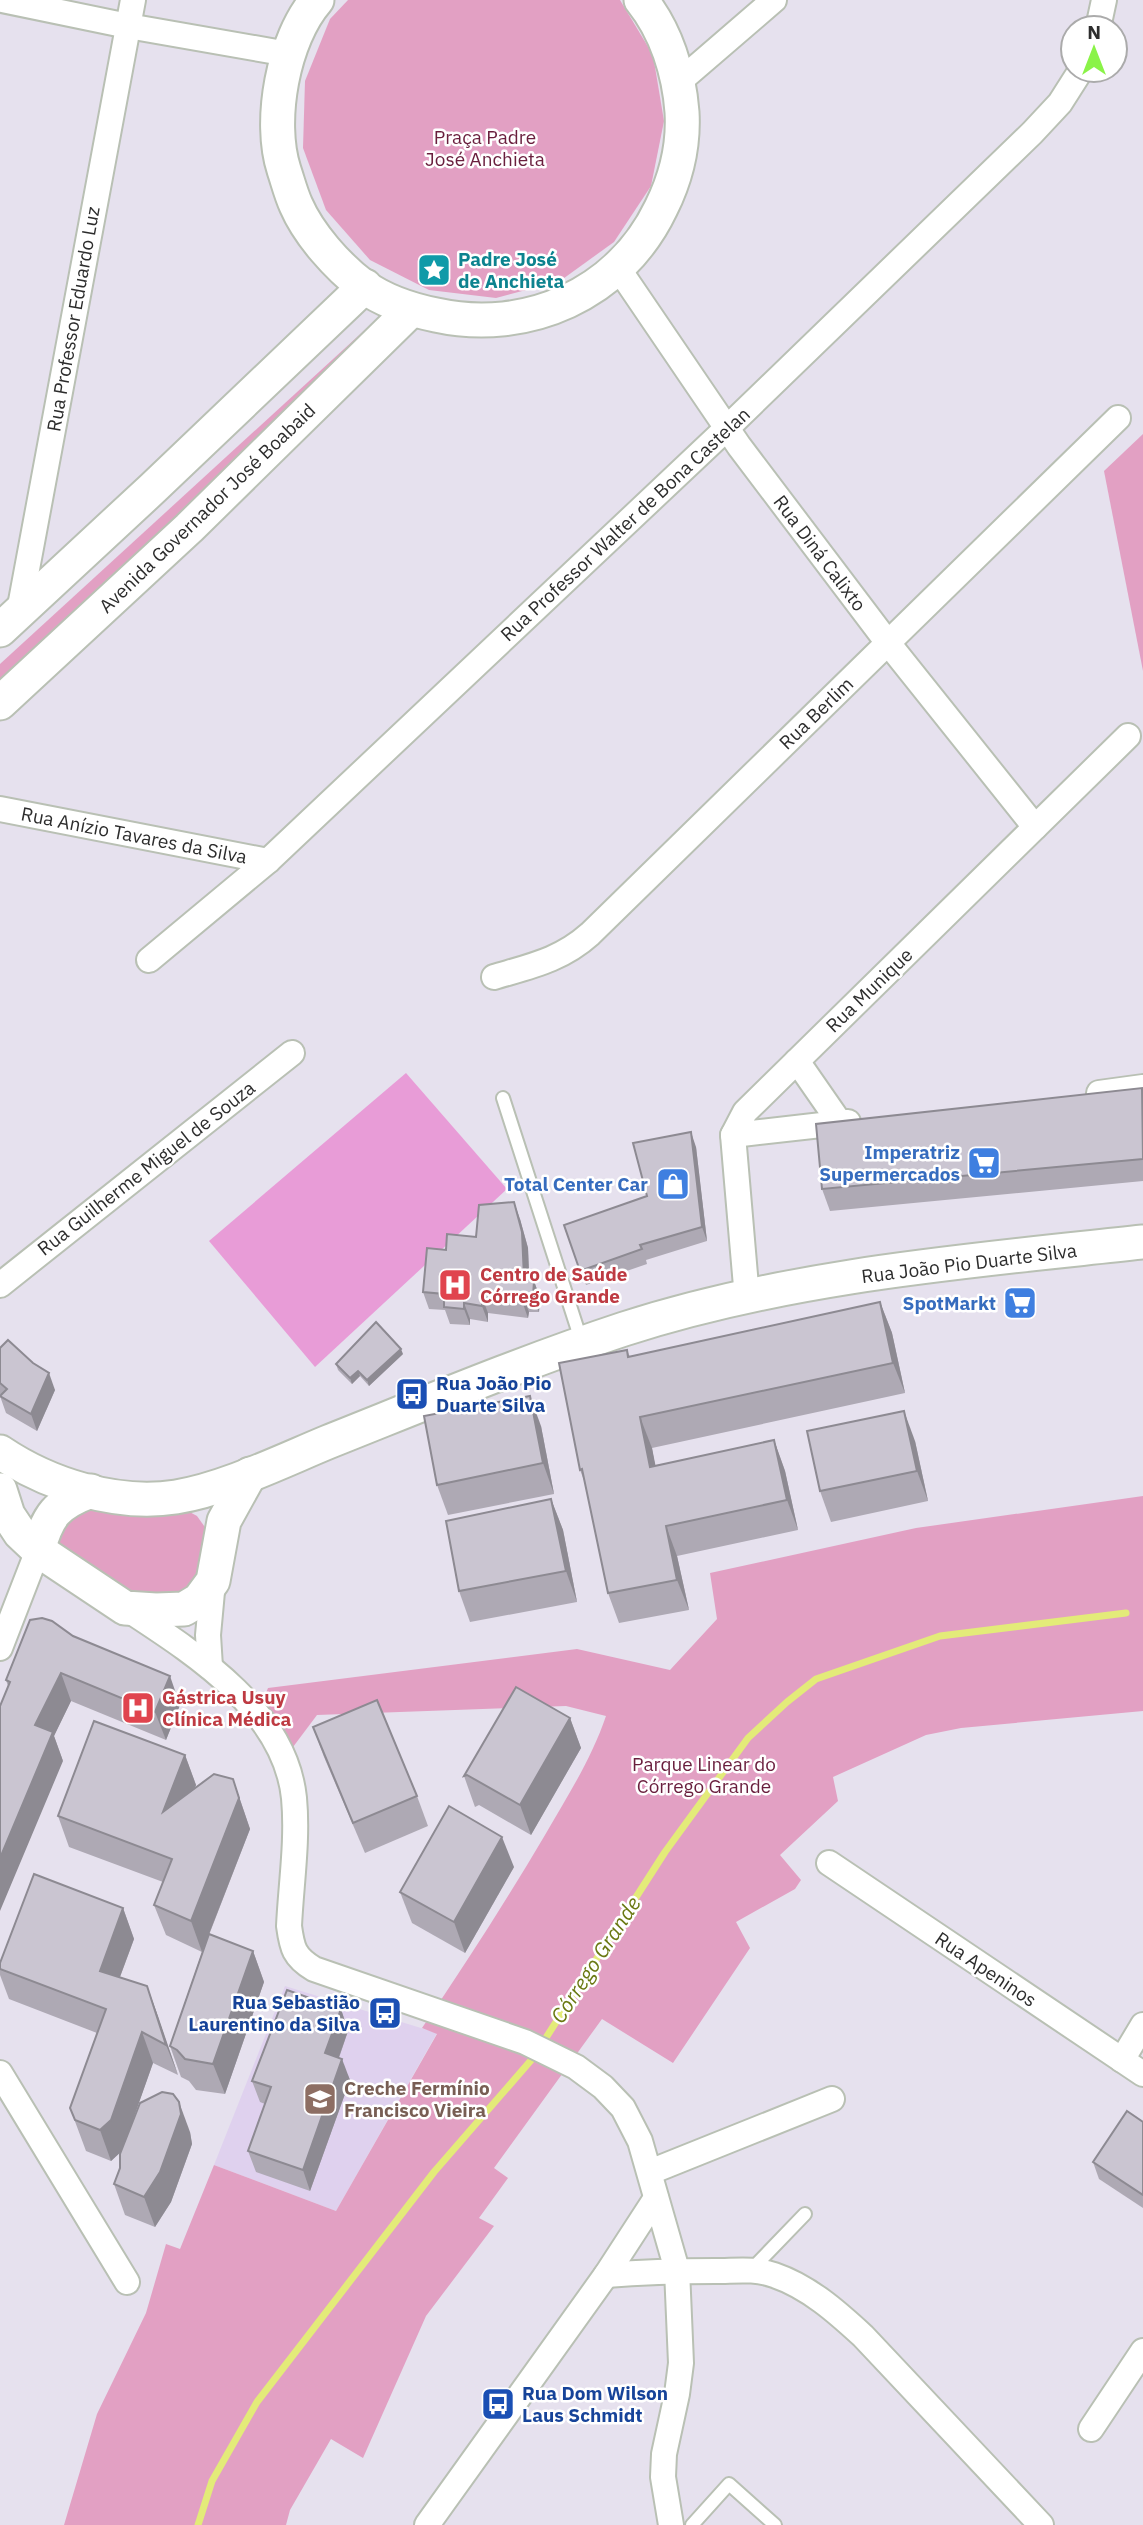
<svg xmlns="http://www.w3.org/2000/svg" width="1143" height="2525" viewBox="0 0 1143 2525" font-family="'IBM Plex Sans',sans-serif">
<style>
.education{fill:#dfd1ee}
.green{fill:#e2a0c3}
.pitch{fill:#e89cd7}
.lines{fill:none;stroke-linecap:round;stroke-linejoin:round}
.stream{stroke:#e3eb79;stroke-width:7}
.lane-casing{stroke:#b9c0b4;stroke-width:16}
.street-casing{stroke:#b9c0b4;stroke-width:28}
.secondary-casing{stroke:#b9c0b4;stroke-width:37}
.lane{stroke:#fff;stroke-width:12}
.street{stroke:#fff;stroke-width:24}
.secondary{stroke:#fff;stroke-width:33}
.wall{fill:#aea9b4}
.shaded-wall{fill:#8d8a92}
.building{fill:#cac5d1;stroke:#8d8a92;stroke-width:2}
.labels{text-anchor:middle;stroke-width:5;stroke-linejoin:round;paint-order:stroke}
.park-label{font-size:19px;fill:#691e3d;stroke:#fff}
.culture-label{font-size:19px;font-weight:bold;fill:#0d838f;stroke:#fff;text-anchor:start}
.street-label{font-size:19px;fill:#2d2d2d;stroke:#fff}
.shop-label{font-size:19px;font-weight:bold;fill:#366cbe;stroke:#fff;text-anchor:end}
.health-label{font-size:19px;font-weight:bold;fill:#be3a42;stroke:#fff;text-anchor:start}
.transit-label{font-size:19px;font-weight:bold;fill:#164399;stroke:#fff;text-anchor:start}
.education-label{font-size:19px;font-weight:bold;fill:#785e54;stroke:#fff;text-anchor:start}
.water-label{font-size:21px;font-style:italic;fill:#6a7912;stroke:#fff}
</style>
<rect width="100%" height="100%" fill="#e6e1ee"/>
<path class="education" d="M 285,1986 L 437,2033 L 336,2211 L 214,2165 Z"/>
<g class="green">
<path d="M 348,0 L 620,0 L 653,55 L 664,121 L 651,186 L 614,242 L 560,281 L 496,298 L 429,290 L 370,260 L 326,210 L 303,148 L 305,81 L 330,19 Z"/>
<path d="M 368,327 L 378,334 L 0,682 L 0,664 Z"/>
<path d="M 1143,434 L 1143,671 L 1104,471 Z"/>
<path d="M 1143,1496 L 1143,1711 L 961,1728 L 926,1735 L 833,1777 L 838,1801 L 780,1855 L 801,1880 L 795,1889 L 736,1922 L 750,1948 L 673,2063 L 602,2019 L 494,2168 L 508,2178 L 479,2218 L 494,2226 L 426,2316 L 363,2458 L 331,2439 L 290,2510 L 286,2525 L 64,2525 L 97,2414 L 146,2313 L 166,2244 L 180,2249 L 214,2165 L 336,2211 L 437,2034 L 422,2028 C 465,1965 506,1901 545,1835 C 568,1795 591,1760 606,1716 L 566,1706 L 317,1715 L 293,1747 L 263,1700 L 268,1688 L 577,1649 L 670,1670 L 717,1619 L 710,1573 L 916,1528 Z"/>
<path d="M 91,1497 L 175,1504 L 197,1516 L 214,1540 L 205,1578 L 183,1601 L 129,1601 L 45,1549 L 57,1521 Z"/>
</g>
<path class="pitch" d="M 406,1073 L 507,1189 L 315,1367 L 209,1241 Z"/>
<g class="lines">
<path class="stream" d="M 198,2525 L 212,2481 L 257,2402 L 434,2172 L 533,2058 L 665,1852 L 748,1738 L 787,1702 L 816,1679 L 940,1636 L 1126,1613"/>
<defs>
<g id="lane">
<path d="M 503,1098 L 582,1343"/>
<path d="M 752,2269 L 805,2214"/>
<path d="M 692,2525 L 729,2484 L 775,2525"/>
</g>
<g id="street">
<path d="M 2,0 L 128,26 L 288,54"/>
<path d="M 1098,28 L 1104,0"/>
<path d="M 680,81 L 774,0"/>
<path d="M 618,268 L 739,446 L 888,643 L 1035,827"/>
<path d="M 19,612 L 133,0"/>
<path d="M 0,809 L 268,861"/>
<path d="M 149,960 L 268,861 L 727,428 L 1032,133 L 1060,103 L 1081,70"/>
<path d="M 494,977 C 531,966 561,960 590,934 L 1118,418"/>
<path d="M 797,1061 L 840,1123"/>
<path d="M 1099,1093 L 1143,1087"/>
<path d="M 733,1135 L 848,1122"/>
<path d="M 0,1285 L 292,1053"/>
<path d="M 747,1298 L 733,1135 L 745,1112 L 1128,736"/>
<path d="M 127,1609 C 194,1653 285,1710 294,1798 C 298,1840 291,1884 289,1926 C 292,1948 294,1957 314,1969 L 525,2042 L 576,2067 L 603,2087 L 623,2108 L 640,2141 L 677,2270 L 681,2363 L 677,2394 L 664,2454 L 663,2477 L 671,2525"/>
<path d="M 0,1648 L 38,1550"/>
<path d="M 210,1667 L 208,1635 L 213,1581"/>
<path d="M 829,1863 L 1143,2074"/>
<path d="M 1122,2060 L 1143,2025"/>
<path d="M 0,2073 L 127,2282"/>
<path d="M 650,2172 L 832,2099"/>
<path d="M 606,2275 C 643,2272 679,2271 715,2271 C 736,2271 754,2268 774,2275 C 809,2287 837,2312 863,2336 L 1041,2525"/>
<path d="M 1091,2429 L 1143,2351"/>
<path d="M 427,2525 L 606,2275 L 656,2198"/>
</g>
<g id="secondary">
<path d="M 317,0 C 283,39 268,121 284,170 C 288,182 291,194 296,205 C 309,235 338,267 363,286 C 384,301 411,310 436,315 C 527,335 620,294 661,208 C 676,178 684,146 682,112 C 679,72 666,31 641,0"/>
<path d="M 0,630 L 153,488 L 365,286"/>
<path d="M 0,703 L 189,528 L 411,310"/>
<path d="M 0,1452 C 49,1485 116,1506 176,1497 C 225,1489 282,1461 328,1442 C 426,1403 524,1362 624,1329 C 791,1275 969,1261 1143,1242"/>
<path d="M 0,1490 L 8,1515 L 20,1533 L 38,1550 L 125,1608 L 156,1610 L 184,1609 L 199,1600 L 213,1581 L 224,1521 L 250,1474"/>
<path d="M 38,1550 C 48,1515 56,1504 91,1491"/>
</g>
</defs>
<use href="#lane" class="lane-casing"/>
<use href="#street" class="street-casing"/>
<use href="#secondary" class="secondary-casing"/>
<use href="#lane" class="lane"/>
<use href="#street" class="street"/>
<use href="#secondary" class="secondary"/>
</g>
<g class="wall">
<path d="M 1143,1089 L 1143,1181 L 830,1211 L 822,1189 Z"/>
<path d="M 696,1147 L 707,1241 L 646,1260 L 647,1264 L 586,1285 L 564,1225 L 647,1196 Z"/>
<path d="M 520,1219 L 528,1248 L 529,1280 L 534,1281 L 540,1298 L 539,1312 L 529,1312 L 528,1318 L 488,1313 L 488,1322 L 470,1319 L 470,1325 L 450,1324 L 445,1310 L 429,1309 L 423,1292 L 446,1250 Z"/>
<path d="M 880,1302 L 892,1333 L 905,1393 L 652,1448 L 655,1466 L 774,1440 L 785,1471 L 798,1530 L 677,1556 L 689,1610 L 619,1623 L 608,1593 L 585,1483 L 580,1470 L 627,1350 L 630,1357 Z"/>
<path d="M 0,1348 L 55,1390 L 37,1431 L 6,1413 L 0,1396 L 1,1395 L 0,1394 Z"/>
<path d="M 403,1354 L 369,1386 L 360,1376 L 352,1384 L 338,1370 L 336,1364 Z"/>
<path d="M 541,1426 L 554,1494 L 448,1515 L 437,1485 Z"/>
<path d="M 915,1441 L 928,1501 L 831,1522 L 820,1491 Z"/>
<path d="M 551,1499 L 563,1530 L 577,1602 L 470,1622 L 459,1591 Z"/>
<path d="M 73,1636 L 180,1705 L 166,1740 L 71,1701 L 54,1736 L 63,1761 L 8,1686 L 6,1680 Z"/>
<path d="M 570,1718 L 581,1748 L 531,1835 L 479,1805 L 475,1807 L 464,1776 Z"/>
<path d="M 313,1727 L 417,1796 L 428,1826 L 365,1853 L 324,1757 Z"/>
<path d="M 185,1755 L 196,1785 L 194,1789 L 233,1779 L 250,1829 L 209,1935 L 253,1951 L 264,1982 L 225,2094 L 196,2090 L 189,2081 L 181,2077 L 170,2046 L 202,1952 L 166,1935 L 154,1905 L 163,1882 L 69,1847 L 58,1816 Z"/>
<path d="M 514,1867 L 465,1953 L 412,1923 L 400,1892 Z"/>
<path d="M 123,1908 L 134,1939 L 120,1977 L 147,1986 L 178,2075 L 153,2063 L 129,2130 L 190,2132 L 192,2144 L 171,2202 L 155,2227 L 125,2215 L 114,2184 L 120,2168 L 121,2151 L 111,2161 L 86,2151 L 70,2108 L 97,2033 L 9,1999 L 0,1975 L 0,1963 Z"/>
<path d="M 341,2009 L 348,2031 L 339,2058 L 350,2080 L 310,2191 L 256,2172 L 248,2151 L 265,2104 L 260,2102 L 252,2081 Z"/>
<path d="M 1143,2122 L 1143,2208 L 1099,2179 L 1093,2162 Z"/>
</g>
<g class="shaded-wall">
<path d="M 691,1132 L 696,1147 L 707,1241 L 702,1227 Z"/>
<path d="M 514,1202 L 520,1219 L 528,1248 L 530,1294 L 524,1278 Z"/>
<path d="M 534,1281 L 540,1298 L 539,1312 L 533,1296 Z"/>
<path d="M 523,1296 L 529,1312 L 528,1318 L 522,1301 Z"/>
<path d="M 482,1297 L 488,1313 L 488,1322 L 482,1306 Z"/>
<path d="M 880,1302 L 892,1333 L 905,1393 L 893,1363 Z"/>
<path d="M 464,1303 L 470,1319 L 470,1325 L 464,1309 Z"/>
<path d="M 401,1349 L 403,1354 L 369,1386 L 367,1380 Z"/>
<path d="M 358,1371 L 360,1376 L 352,1384 L 350,1378 Z"/>
<path d="M 49,1373 L 55,1390 L 37,1431 L 31,1414 Z"/>
<path d="M 530,1396 L 541,1426 L 554,1494 L 543,1463 Z"/>
<path d="M 904,1411 L 915,1441 L 928,1501 L 917,1471 Z"/>
<path d="M 640,1417 L 652,1448 L 662,1498 L 650,1467 Z"/>
<path d="M 774,1440 L 785,1471 L 798,1530 L 787,1500 Z"/>
<path d="M 551,1499 L 563,1530 L 577,1602 L 566,1571 Z"/>
<path d="M 666,1526 L 677,1556 L 689,1610 L 677,1580 Z"/>
<path d="M 61,1673 L 71,1701 L 54,1736 L 63,1761 L 0,1911 L 0,1858 L 35,1725 Z"/>
<path d="M 170,1676 L 180,1705 L 166,1740 L 155,1712 Z"/>
<path d="M 570,1718 L 581,1748 L 531,1835 L 520,1805 Z"/>
<path d="M 185,1755 L 196,1785 L 174,1842 L 163,1812 Z"/>
<path d="M 233,1779 L 250,1829 L 202,1952 L 191,1921 Z"/>
<path d="M 502,1837 L 514,1867 L 465,1953 L 454,1922 Z"/>
<path d="M 123,1908 L 134,1939 L 111,2001 L 100,1971 Z"/>
<path d="M 253,1951 L 264,1982 L 225,2094 L 213,2064 Z"/>
<path d="M 147,1986 L 158,2016 L 178,2075 L 166,2045 Z"/>
<path d="M 341,2009 L 348,2031 L 333,2074 L 325,2053 Z"/>
<path d="M 142,2032 L 153,2063 L 122,2151 L 111,2161 L 100,2130 Z"/>
<path d="M 342,2059 L 350,2080 L 310,2191 L 303,2170 Z"/>
<path d="M 179,2102 L 190,2132 L 192,2144 L 171,2202 L 155,2227 L 144,2197 Z"/>
</g>
<g class="building">
<path d="M 1142,1088 L 1143,1159 L 822,1189 L 816,1124 Z"/>
<path d="M 691,1132 L 702,1227 L 640,1245 L 642,1249 L 580,1271 L 564,1225 L 647,1196 L 633,1143 Z"/>
<path d="M 514,1202 L 522,1232 L 524,1278 L 534,1281 L 533,1296 L 523,1296 L 522,1301 L 482,1297 L 482,1306 L 464,1303 L 464,1309 L 444,1307 L 444,1294 L 423,1292 L 427,1248 L 446,1250 L 447,1234 L 476,1237 L 479,1205 Z"/>
<path d="M 880,1302 L 893,1363 L 640,1417 L 650,1467 L 774,1440 L 787,1500 L 666,1526 L 677,1580 L 608,1593 L 582,1469 L 580,1470 L 559,1363 L 627,1350 L 628,1357 Z"/>
<path d="M 376,1322 L 401,1349 L 367,1380 L 358,1371 L 350,1378 L 336,1364 Z"/>
<path d="M 8,1340 L 33,1363 L 49,1373 L 31,1414 L 0,1396 L 7,1389 L 0,1383 L 0,1348 Z"/>
<path d="M 530,1396 L 543,1463 L 437,1485 L 424,1416 Z"/>
<path d="M 904,1411 L 917,1471 L 820,1491 L 807,1431 Z"/>
<path d="M 551,1499 L 566,1571 L 459,1591 L 446,1521 Z"/>
<path d="M 42,1618 L 52,1621 L 73,1636 L 170,1676 L 155,1712 L 61,1673 L 35,1725 L 53,1732 L 0,1858 L 0,1706 L 10,1682 L 6,1680 L 30,1620 Z"/>
<path d="M 516,1687 L 570,1718 L 520,1805 L 467,1775 L 464,1776 Z"/>
<path d="M 377,1700 L 417,1796 L 353,1823 L 313,1727 Z"/>
<path d="M 94,1721 L 185,1755 L 163,1812 L 214,1774 L 233,1779 L 239,1798 L 191,1921 L 154,1905 L 172,1859 L 58,1816 Z"/>
<path d="M 449,1806 L 502,1837 L 454,1922 L 400,1892 Z"/>
<path d="M 34,1874 L 123,1908 L 100,1971 L 147,1986 L 166,2045 L 142,2032 L 111,2120 L 100,2130 L 75,2120 L 70,2108 L 106,2009 L 0,1969 L 0,1963 Z"/>
<path d="M 209,1934 L 253,1951 L 213,2064 L 185,2059 L 177,2050 L 170,2046 Z"/>
<path d="M 287,1990 L 341,2009 L 325,2053 L 342,2059 L 303,2170 L 248,2151 L 271,2087 L 252,2081 Z"/>
<path d="M 162,2092 L 173,2094 L 179,2102 L 181,2114 L 160,2172 L 144,2197 L 114,2184 L 120,2168 L 120,2154 L 140,2103 Z"/>
<path d="M 1127,2111 L 1143,2122 L 1143,2195 L 1093,2162 Z"/>
</g>
<defs>
<symbol id="sight-square" viewBox="-11 -11 22 22"><rect x="-9" y="-9" width="18" height="18" rx="4" fill="#0f9aa8" stroke="#fff"/><path d="M0-6L1.8-2.2L6-1.7L2.9 1.2L3.7 5.4L0 3.3L-3.7 5.4L-2.9 1.2L-6-1.7L-1.8-2.2Z" fill="#fff"/></symbol>
<symbol id="supermarket-square" viewBox="-11 -11 22 22"><rect x="-9" y="-9" width="18" height="18" rx="4" fill="#3f7fe0" stroke="#fff"/><path d="M-6-5.5h2.5l.6 2H6L4.5 2H-2.5L-4.4-4H-6ZM-1.5 3.2a1.3 1.3 0 1 0 .1 0ZM3 3.2a1.3 1.3 0 1 0 .1 0Z" fill="#fff"/></symbol>
<symbol id="shop-square" viewBox="-11 -11 22 22"><rect x="-9" y="-9" width="18" height="18" rx="4" fill="#3f7fe0" stroke="#fff"/><path d="M-5-2.5h2.3a2.7 3.5 0 0 1 5.4 0H5L5.5 6h-11ZM-1.5-2.5h3a1.5 2.3 0 0 0-3 0Z" fill="#fff"/></symbol>
<symbol id="hospital-square" viewBox="-11 -11 22 22"><rect x="-9" y="-9" width="18" height="18" rx="4" fill="#e0444e" stroke="#fff"/><path d="M-5-5h3v3.5h4V-5h3V5h-3V1.5h-4V5h-3Z" fill="#fff"/></symbol>
<symbol id="bus-square" viewBox="-11 -11 22 22"><rect x="-9" y="-9" width="18" height="18" rx="4" fill="#1a4fb4" stroke="#fff"/><path d="M-5-6H5V4H4V6H2V4H-2V6H-4V4H-5ZM-3.5-4V0h7V-4ZM-3.5 1.2v1.5H-2V1.2ZM2 1.2v1.5H3.5V1.2Z" fill="#fff"/></symbol>
<symbol id="school-square" viewBox="-11 -11 22 22"><rect x="-9" y="-9" width="18" height="18" rx="4" fill="#8d6e63" stroke="#fff"/><path d="M0-5L7-2L0 1L-7-2ZM-4 1L0 2.5L4 1V4Q0 6-4 4Z" fill="#fff"/></symbol>
</defs>
<g fill-rule="evenodd">
<use href="#sight-square" x="415" y="251" width="38" height="38"/>
<use href="#supermarket-square" x="965" y="1144" width="38" height="38"/>
<use href="#shop-square" x="654" y="1165" width="38" height="38"/>
<use href="#hospital-square" x="436" y="1266" width="38" height="38"/>
<use href="#supermarket-square" x="1001" y="1284" width="38" height="38"/>
<use href="#bus-square" x="393" y="1375" width="38" height="38"/>
<use href="#hospital-square" x="119" y="1689" width="38" height="38"/>
<use href="#bus-square" x="366" y="1994" width="38" height="38"/>
<use href="#school-square" x="301" y="2080" width="38" height="38"/>
<use href="#bus-square" x="479" y="2385" width="38" height="38"/>
</g>
<g class="labels">
<g class="park-label">
<text x="485" y="144">Praça Padre<tspan x="485" dy="22">José Anchieta</tspan></text>
<text x="704" y="1771">Parque Linear do<tspan x="704" dy="22">Córrego Grande</tspan></text>
</g>
<g class="culture-label">
<text x="458" y="266">Padre José<tspan x="458" dy="22">de Anchieta</tspan></text>
</g>
<g class="street-label">
<text transform="translate(73 319) rotate(-80)" y="7">Rua Professor Eduardo Luz</text>
<text transform="translate(207 508) rotate(-44)" y="7">Avenida Governador José Boabaid</text>
<text transform="translate(625 524) rotate(-43)" y="7">Rua Professor Walter de Bona Castelan</text>
<text transform="translate(820 553) rotate(53)" y="7">Rua Diná Calixto</text>
<text transform="translate(816 713) rotate(-44)" y="7">Rua Berlim</text>
<text transform="translate(134 835) rotate(11)" y="7">Rua Anízio Tavares da Silva</text>
<text transform="translate(869 990) rotate(-44)" y="7">Rua Munique</text>
<text transform="translate(146 1168) rotate(-38)" y="7">Rua Guilherme Miguel de Souza</text>
<text transform="translate(969 1263) rotate(-7)" y="7">Rua João Pio Duarte Silva</text>
<text transform="translate(986 1969) rotate(34)" y="7">Rua Apeninos</text>
</g>
<g class="shop-label">
<text x="960" y="1159">Imperatriz<tspan x="960" dy="22">Supermercados</tspan></text>
<text x="648" y="1191">Total Center Car</text>
<text x="996" y="1310">SpotMarkt</text>
</g>
<g class="health-label">
<text x="480" y="1281">Centro de Saúde<tspan x="480" dy="22">Córrego Grande</tspan></text>
<text x="162" y="1704">Gástrica Usuy<tspan x="162" dy="22">Clínica Médica</tspan></text>
</g>
<g class="transit-label">
<text x="436" y="1390">Rua João Pio<tspan x="436" dy="22">Duarte Silva</tspan></text>
<text x="360" y="2009" text-anchor="end">Rua Sebastião<tspan x="360" dy="22">Laurentino da Silva</tspan></text>
<text x="522" y="2400">Rua Dom Wilson<tspan x="522" dy="22">Laus Schmidt</tspan></text>
</g>
<g class="education-label">
<text x="344" y="2095">Creche Fermínio<tspan x="344" dy="22">Francisco Vieira</tspan></text>
</g>
<g class="water-label">
<text transform="translate(596 1960) rotate(-57)" y="7">Córrego Grande</text>
</g>
</g>
<g transform="translate(1094 49)"><circle r="33" fill="#ffffff" stroke="#ababab" stroke-width="2"/>
<path d="M0-5L12 26L0 18L-12 26Z" fill="#8af348"/>
<text y="-10" font-size="19" font-weight="bold" text-anchor="middle" fill="#2d2d2d">N</text>
</g>
</svg>
